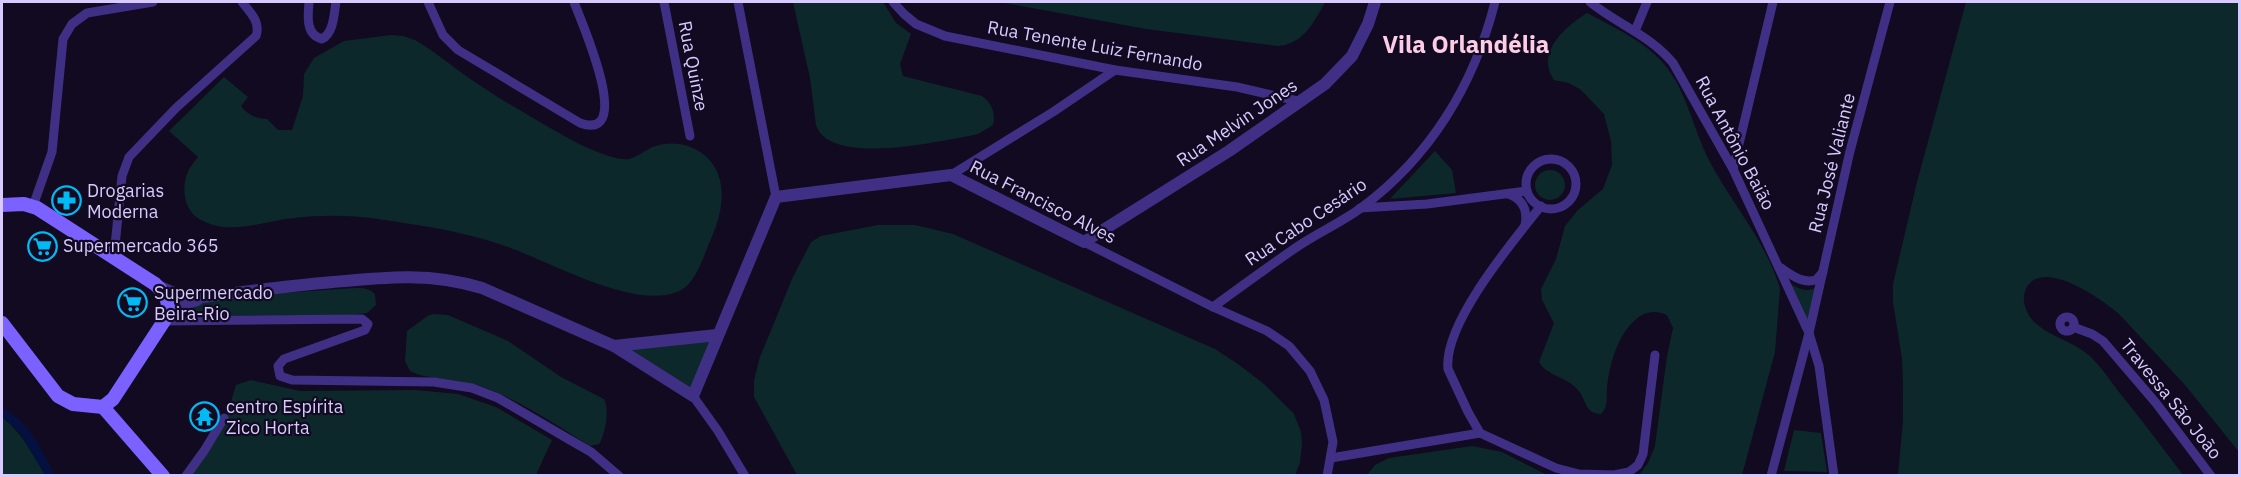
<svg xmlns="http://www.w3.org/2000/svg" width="2241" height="477" viewBox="0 0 2241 477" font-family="'IBM Plex Sans',sans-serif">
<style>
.green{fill:#0d282b}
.water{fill:#041140}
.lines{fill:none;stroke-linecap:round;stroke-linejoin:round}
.minor{stroke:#403085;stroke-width:9}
.tertiary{stroke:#403085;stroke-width:12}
.secondary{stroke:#7b61ff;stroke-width:14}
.labels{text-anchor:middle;stroke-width:4.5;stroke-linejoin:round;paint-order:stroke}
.street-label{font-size:18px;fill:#d8caff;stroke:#110a21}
.poi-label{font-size:18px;fill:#d8caff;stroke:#110a21;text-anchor:start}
.district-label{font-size:24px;font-weight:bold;fill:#ffcce5;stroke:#110a21}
</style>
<rect width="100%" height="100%" fill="#110a21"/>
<g class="green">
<path d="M 793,2 L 883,2 L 896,23 L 911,34 L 900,64 L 903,76 L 982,96 C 992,103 996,114 993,125 L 978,134 C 946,140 830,168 816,125 L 810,78 Z"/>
<path d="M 999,2 L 1325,2 C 1314,23 1302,45 1277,46 L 1146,29 Z"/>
<path d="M 1966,2 L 2239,2 L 2239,452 L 2185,385 L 2119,314 C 2103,300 2039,254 2025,291 C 2022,300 2025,309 2030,317 C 2044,336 2073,340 2091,357 C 2101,367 2110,380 2119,392 C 2141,419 2162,447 2183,475 L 1898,475 L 1903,420 L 1903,385 L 1902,359 L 1893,302 L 1893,284 L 1917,182 Z"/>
<path d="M 1587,13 C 1613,27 1643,40 1663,63 C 1687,90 1693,130 1710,162 C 1732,204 1767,243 1780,289 L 1775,352 L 1742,475 L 1639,475 L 1648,463 L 1655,446 L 1667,356 L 1673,328 L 1667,315 C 1656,310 1645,311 1636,319 C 1617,336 1610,363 1607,387 C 1606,397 1609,406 1601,414 C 1584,414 1587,399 1577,389 C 1567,377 1547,376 1539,362 L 1554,323 L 1542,300 L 1541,289 L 1556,259 L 1565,226 L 1578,210 L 1603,189 L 1612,165 L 1611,141 L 1604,114 L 1581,90 L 1569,83 L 1554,80 C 1535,53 1565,27 1587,13 Z"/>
<path d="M 391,35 L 403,36 L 415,40 C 439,54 460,73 484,88 C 501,100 520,110 538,121 C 559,133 580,146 603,154 C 611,157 621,160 629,159 C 638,157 645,150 653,147 C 678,137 709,149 718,174 C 727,198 718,224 708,246 C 702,261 694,286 677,292 C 631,310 546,259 502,245 C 462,231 419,225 378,219 C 351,215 321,215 294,218 C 263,221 231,236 201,220 C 185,212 181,191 187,174 C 189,168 194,162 198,157 L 169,131 L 224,77 L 248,97 L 241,106 C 248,115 256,119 267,119 L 278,130 L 292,130 L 303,96 L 304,74 L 314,58 L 344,41 Z"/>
<path d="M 1435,151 L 1452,170 L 1456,193 L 1390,199 Z"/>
<circle cx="1550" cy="185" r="15"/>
<path d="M 878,225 L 915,225 L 953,234 L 1215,349 L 1238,364 L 1264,384 L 1294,414 L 1301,432 L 1302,443 L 1300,463 L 1295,475 L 797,475 L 754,397 L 754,380 L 760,357 L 792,279 L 811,242 L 821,236 Z"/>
<path d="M 1787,282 C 1797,287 1807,295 1817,286 L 1808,323 Z"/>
<path d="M 339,289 C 351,289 366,285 375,294 L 376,305 L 367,313 L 348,315 L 197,316 L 193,312 L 195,305 L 217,298 Z"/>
<path d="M 434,314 L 448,315 L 508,341 L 561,377 L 604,399 C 610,409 605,435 599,444 L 590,446 C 557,425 522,402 486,388 C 464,379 426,380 410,371 L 405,361 L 407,331 L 429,315 Z"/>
<path d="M 717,335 L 693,396 L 614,346 Z"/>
<path d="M 251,380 L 300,391 L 415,390 L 458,394 L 496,407 L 552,440 L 536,475 L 188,476 L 225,421 L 236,385 Z"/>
<path d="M 2,417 C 22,433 32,453 45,475 L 2,475 Z"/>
<path d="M 1794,430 L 1821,433 L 1827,472 L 1784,471 Z"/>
<path d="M 1472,446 L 1502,452 L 1547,475 L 1367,475 L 1375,465 L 1389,458 Z"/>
</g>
<path class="water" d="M 2,407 C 32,425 39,446 55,475 L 45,475 L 20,433 L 2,417 Z"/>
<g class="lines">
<g class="minor">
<path d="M 309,2 C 308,15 305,35 322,39 C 334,33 334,13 336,2"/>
<path d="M 428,2 L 443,35 L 458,50 L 580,123 C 636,143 580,19 574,2"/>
<path d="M 664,2 L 690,136"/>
<path d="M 738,2 L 776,197"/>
<path d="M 893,2 L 904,14 L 916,24 L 945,36 L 1115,70 L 1237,87 L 1302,102"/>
<path d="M 1590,2 C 1617,24 1650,35 1673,63 L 1733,169 L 1809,333 L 1819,366 L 1834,476"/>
<path d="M 1635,31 L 1647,2"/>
<circle cx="1551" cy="184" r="25"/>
<path d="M 1733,169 L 1773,2"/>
<path d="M 951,175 L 1053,112 L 1115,70"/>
<path d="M 1508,194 C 1523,199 1528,210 1525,225"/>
<path d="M 33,206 L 52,152 L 63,39 L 72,24 L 87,13 L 153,2"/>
<path d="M 1360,208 L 1427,204 L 1527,191"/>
<path d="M 1084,242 L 1213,307 L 1267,331 L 1289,346 L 1310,371 L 1324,400 L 1333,442 L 1327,476"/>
<path d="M 114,256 L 122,176 L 129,157 L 176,108 L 256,36 C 261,22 250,12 242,2"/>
<path d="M 1779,267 C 1791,274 1801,284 1816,280 L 1823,272"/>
<path d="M 1213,307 C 1239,288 1265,269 1291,251 C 1313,235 1339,224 1361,208 C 1430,157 1474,85 1495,2"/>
<circle cx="2067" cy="324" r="7"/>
<path d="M 164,321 L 362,319 L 368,324 L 365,330 L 284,359 L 278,366 L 280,376 L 292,380 L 434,382 L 472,388 L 498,398 L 570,440 L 591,452 L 619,476"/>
<path d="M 2073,327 L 2092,334 L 2103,341 L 2156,403 L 2211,476"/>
<path d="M 693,396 L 718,431 L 745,476"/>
<path d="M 1480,433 L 1468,412 L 1448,369 C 1443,324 1513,241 1541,206"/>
<path d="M 1331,458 L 1480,433 L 1556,468 L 1579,474 L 1614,475 L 1629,472 L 1638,465 L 1643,454 L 1655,355"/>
<path d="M 186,476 L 204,451 L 224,418"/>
<path d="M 1771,476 L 1809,333 L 1850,151 L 1890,2"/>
</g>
<g class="tertiary">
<path d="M 158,286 L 181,296 L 196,298 C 241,292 287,286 333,282 C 385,277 431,272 482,288 L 614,346 L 693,396 L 776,197 L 951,175 L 1084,242 L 1229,151 L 1325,84 L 1352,56 L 1368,24 L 1375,2"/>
<path d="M 166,317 L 181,306 L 197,300"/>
<path d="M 614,346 L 717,335"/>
</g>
<g class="secondary">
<path d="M 2,205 L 24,204 L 37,208 L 155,284 C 167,295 172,305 164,321 L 113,399 L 103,407"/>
<path d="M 2,323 L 58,396 L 73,404 L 103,407"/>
<path d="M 103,407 L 163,476"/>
</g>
</g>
<defs>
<symbol id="pharmacy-ring" viewBox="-11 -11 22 22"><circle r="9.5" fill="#110a21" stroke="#00baf5" stroke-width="1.5"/><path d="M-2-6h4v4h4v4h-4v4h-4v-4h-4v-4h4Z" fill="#00baf5"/></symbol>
<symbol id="supermarket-ring" viewBox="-11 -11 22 22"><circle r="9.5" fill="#110a21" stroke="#00baf5" stroke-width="1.5"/><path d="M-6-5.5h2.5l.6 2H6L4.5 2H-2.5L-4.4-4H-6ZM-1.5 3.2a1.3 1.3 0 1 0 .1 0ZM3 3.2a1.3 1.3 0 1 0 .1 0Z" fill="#00baf5"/></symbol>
<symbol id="temple-ring" viewBox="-11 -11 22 22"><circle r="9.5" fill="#110a21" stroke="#00baf5" stroke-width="1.5"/><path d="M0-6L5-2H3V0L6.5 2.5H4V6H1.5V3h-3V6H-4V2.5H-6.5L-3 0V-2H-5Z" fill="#00baf5"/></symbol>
</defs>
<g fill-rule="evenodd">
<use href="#pharmacy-ring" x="50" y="184" width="33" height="33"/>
<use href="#supermarket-ring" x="26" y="230" width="33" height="33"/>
<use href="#supermarket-ring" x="116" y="286" width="33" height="33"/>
<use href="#temple-ring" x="188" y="400" width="33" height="33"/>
</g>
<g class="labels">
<g class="street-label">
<text transform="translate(1095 46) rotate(10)" y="6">Rua Tenente Luiz Fernando</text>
<text transform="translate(693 66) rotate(79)" y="6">Rua Quinze</text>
<text transform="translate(1237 123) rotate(-34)" y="6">Rua Melvin Jones</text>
<text transform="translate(1735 143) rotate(62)" y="6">Rua Antônio Baião</text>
<text transform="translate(1832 163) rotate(-76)" y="6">Rua José Valiante</text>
<text transform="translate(1043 202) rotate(27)" y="6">Rua Francisco Alves</text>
<text transform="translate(1306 222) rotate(-34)" y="6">Rua Cabo Cesário</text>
<text transform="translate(2171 399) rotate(51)" y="6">Travessa São João</text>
</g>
<g class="poi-label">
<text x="87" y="197">Drogarias<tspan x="87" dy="21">Moderna</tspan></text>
<text x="63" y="252">Supermercado 365</text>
<text x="154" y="299">Supermercado<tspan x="154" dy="21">Beira-Rio</tspan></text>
<text x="226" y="413">centro Espírita<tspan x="226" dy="21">Zico Horta</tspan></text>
</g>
<g class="district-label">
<text x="1466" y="53">Vila Orlandélia</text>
</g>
</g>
<rect width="2241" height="477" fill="none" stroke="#d8caff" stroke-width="6"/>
</svg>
